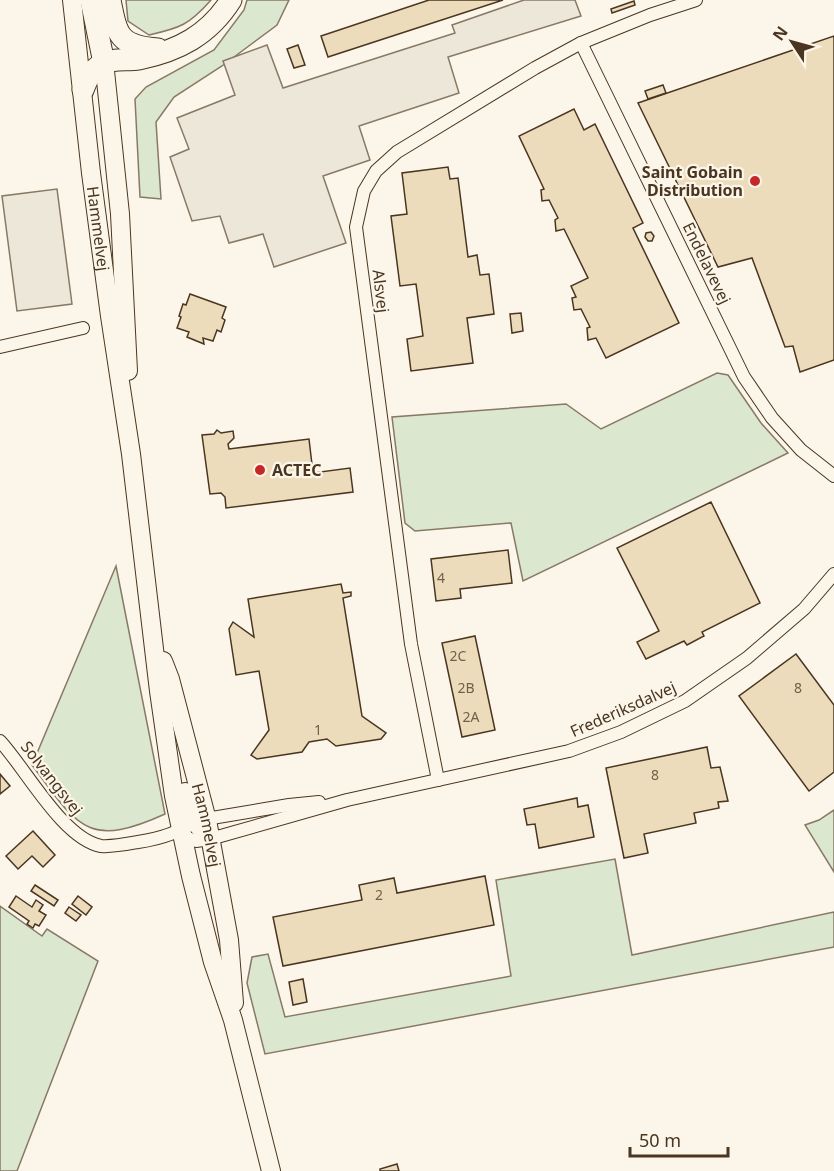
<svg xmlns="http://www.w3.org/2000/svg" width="834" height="1171" viewBox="0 0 834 1171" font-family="'Noto Sans',sans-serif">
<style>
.green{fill:#dce7d0;stroke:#887966;stroke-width:1.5}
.parking{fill:#ede7d9;stroke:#887966;stroke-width:1.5}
.building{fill:#ecdcbc;stroke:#4a3520;stroke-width:1.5}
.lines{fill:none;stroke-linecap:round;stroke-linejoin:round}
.minor-casing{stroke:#4a3520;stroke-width:14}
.primary-casing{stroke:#4a3520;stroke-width:20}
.motorway-casing{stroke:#4a3520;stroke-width:23}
.minor{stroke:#fbf6e9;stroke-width:12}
.primary{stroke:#fbf6e9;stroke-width:18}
.motorway{stroke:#fbf6e9;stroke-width:21}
.poi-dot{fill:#c62828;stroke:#fbf6e9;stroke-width:2}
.labels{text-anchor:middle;stroke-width:4.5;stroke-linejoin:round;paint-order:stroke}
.number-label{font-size:14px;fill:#725f47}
.poi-label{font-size:16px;font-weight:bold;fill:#4a3520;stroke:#fbf6e9;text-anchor:end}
.street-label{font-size:16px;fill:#4a3520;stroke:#fbf6e9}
</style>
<rect width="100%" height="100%" fill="#fbf6e9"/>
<g class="green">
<path d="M 126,0 L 211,0 C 189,25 180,28 149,35 L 128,21 Z"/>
<path d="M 247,0 L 289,0 L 277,25 L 222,66 L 174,97 L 156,122 L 161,199 L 140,197 L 135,99 L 146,87 L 214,50 L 244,10 Z"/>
<path d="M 717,373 L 728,375 L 761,423 L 788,453 L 523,581 L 511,523 L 415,531 L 405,523 L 392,417 L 566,404 L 601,429 Z"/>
<path d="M 116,566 L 165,814 C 86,850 77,825 32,765 Z"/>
<path d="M 834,810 L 834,872 L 805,825 L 819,820 Z"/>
<path d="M 615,859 L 632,955 L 834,912 L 834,947 L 265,1054 L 247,983 L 252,957 L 268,954 L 285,1017 L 511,976 L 496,880 Z"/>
<path d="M 0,906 L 42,936 L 47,929 L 98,961 L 17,1171 L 0,1171 Z"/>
</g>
<g class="parking">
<path d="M 524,0 L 575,0 L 581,16 L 448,57 L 459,93 L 359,126 L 370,160 L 323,176 L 346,243 L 274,267 L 263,234 L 229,243 L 220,216 L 192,221 L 170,157 L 189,149 L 177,118 L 235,95 L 223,61 L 267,45 L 283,88 L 455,33 L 452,25 Z"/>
<path d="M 57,189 L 72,304 L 17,311 L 2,196 Z"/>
</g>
<g class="building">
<path d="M 429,0 L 503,0 L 328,57 L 321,36 Z"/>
<path d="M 634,1 L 635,5 L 612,13 L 611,9 Z"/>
<path d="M 834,36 L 834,360 L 800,372 L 793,346 L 785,347 L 752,258 L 718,267 L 638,103 Z"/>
<path d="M 298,45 L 305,65 L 294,68 L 287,49 Z"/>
<path d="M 663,85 L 666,93 L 648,99 L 645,91 Z"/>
<path d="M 574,109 L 584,130 L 595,124 L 643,223 L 633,228 L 679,323 L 606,358 L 596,338 L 588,340 L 587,328 L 590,327 L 581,309 L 574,310 L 572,298 L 576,297 L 571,286 L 588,278 L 564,229 L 556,231 L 555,220 L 558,218 L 549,200 L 542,201 L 541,190 L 544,189 L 519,136 Z"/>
<path d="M 448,167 L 450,179 L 458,178 L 468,257 L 477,255 L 480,275 L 489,274 L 494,314 L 467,318 L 473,363 L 411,371 L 407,339 L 423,336 L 416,284 L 400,286 L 391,216 L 407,214 L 402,173 Z"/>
<path d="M 651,232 L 654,236 L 652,241 L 648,241 L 645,237 L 646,233 Z"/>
<path d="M 190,294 L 226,307 L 222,318 L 225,320 L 221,332 L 217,330 L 213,341 L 203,338 L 204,344 L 187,337 L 189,332 L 177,328 L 181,317 L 179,316 L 183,304 L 186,305 Z"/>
<path d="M 521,313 L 523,331 L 512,333 L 510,314 Z"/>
<path d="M 217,430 L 221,433 L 233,431 L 234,438 L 228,444 L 229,449 L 309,439 L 313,473 L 350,468 L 353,492 L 226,508 L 225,497 L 221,493 L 210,494 L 202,435 L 214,434 Z"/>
<path d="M 711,502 L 760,603 L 702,632 L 704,636 L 687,645 L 684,641 L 646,659 L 637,642 L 659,631 L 617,548 Z"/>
<path d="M 508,550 L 512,583 L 460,589 L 461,598 L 436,601 L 431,559 Z"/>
<path d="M 341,584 L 343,593 L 351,592 L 351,596 L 343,598 L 362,716 L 386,733 L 381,739 L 336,746 L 327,739 L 309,742 L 302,752 L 257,759 L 251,755 L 269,730 L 259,671 L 236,675 L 229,629 L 233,622 L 254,637 L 248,599 Z"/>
<path d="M 475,636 L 495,730 L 462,737 L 442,643 Z"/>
<path d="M 796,654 L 834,705 L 834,772 L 809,791 L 739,696 Z"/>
<path d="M 707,747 L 711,768 L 720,767 L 728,801 L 718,802 L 719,808 L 694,813 L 696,823 L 644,834 L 648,853 L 624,858 L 606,768 Z"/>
<path d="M 0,774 L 10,786 L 0,794 Z"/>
<path d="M 577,798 L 578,807 L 588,805 L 594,837 L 539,848 L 535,824 L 527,825 L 524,809 Z"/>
<path d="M 33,831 L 55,855 L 43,867 L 32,856 L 18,869 L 6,856 Z"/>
<path d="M 485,876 L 494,925 L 283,966 L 273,917 L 362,900 L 359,885 L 394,878 L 397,893 Z"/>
<path d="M 35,885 L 58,900 L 54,906 L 31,891 Z"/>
<path d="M 16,896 L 32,907 L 36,900 L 43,905 L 39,911 L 46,915 L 39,926 L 35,924 L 33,928 L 27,924 L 29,921 L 9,907 Z"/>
<path d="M 78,896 L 92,907 L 86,915 L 72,904 Z"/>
<path d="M 69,907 L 81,915 L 76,921 L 65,913 Z"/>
<path d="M 303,979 L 307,1002 L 293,1005 L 289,982 Z"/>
<path d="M 397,1164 L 399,1171 L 380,1171 L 380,1169 Z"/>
</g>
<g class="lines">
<defs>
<g id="minor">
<path d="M 581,43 L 744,377 L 772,418 L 801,450 L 834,476"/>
<path d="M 0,347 L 83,328"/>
<path d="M 0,741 C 26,769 63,839 101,846 C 112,847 127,844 138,842 C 158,839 178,834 194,821 L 289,805 L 319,802"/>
<path d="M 438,780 L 411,644 L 356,227 L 364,191 L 376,171 L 397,152 L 535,68 L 581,43 L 650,15 L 696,0"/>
<path d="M 183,836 L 196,841 L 210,839 L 347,800 L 569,751 L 621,732 L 685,701 L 747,658 L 804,609 L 834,574"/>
</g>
<g id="primary">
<path id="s1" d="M 72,0 L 91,173 L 110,316 L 131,454 L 159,691 L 174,796 L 191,876 L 213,962 L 233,1020 L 271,1171"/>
<path d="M 103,52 L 120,214 L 128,371"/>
<path id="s2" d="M 163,661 L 170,679 L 207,820 L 229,940 L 234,1003"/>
<path d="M 185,792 L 194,821 L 210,839"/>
</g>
<g id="motorway">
<path d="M 91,0 L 104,63"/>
<path d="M 110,0 C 117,36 119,46 158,49"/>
<path d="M 83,90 C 87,79 91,70 102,64 C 112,58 127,61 139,59 C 178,51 209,35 231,0"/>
</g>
</defs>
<use href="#minor" class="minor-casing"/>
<use href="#primary" class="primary-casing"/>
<use href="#motorway" class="motorway-casing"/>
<use href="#minor" class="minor"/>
<use href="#primary" class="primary"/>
<use href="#motorway" class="motorway"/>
</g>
<g class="poi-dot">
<circle cx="755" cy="181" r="6"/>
<circle cx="260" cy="470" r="6"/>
</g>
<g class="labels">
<g class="number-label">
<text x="441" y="583">4</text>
<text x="458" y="661">2C</text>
<text x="466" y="693">2B</text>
<text x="798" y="693">8</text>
<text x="471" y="722">2A</text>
<text x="318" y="735">1</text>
<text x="655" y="780">8</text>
<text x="379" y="900">2</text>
</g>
<g class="poi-label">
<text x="743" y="178">Saint Gobain<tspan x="743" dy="18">Distribution</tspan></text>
<text x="272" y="476" text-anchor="start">ACTEC</text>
</g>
<g class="street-label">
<text dy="6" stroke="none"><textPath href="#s1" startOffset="230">Hammelvej</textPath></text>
<text transform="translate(707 263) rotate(64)" y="6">Endelavevej</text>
<text transform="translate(381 291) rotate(83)" y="6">Alsvej</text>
<text transform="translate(623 709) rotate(-24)" y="6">Frederiksdalvej</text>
<text transform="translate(52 778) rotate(52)" y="6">Solvangsvej</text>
<text dy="6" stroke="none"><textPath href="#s2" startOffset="170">Hammelvej</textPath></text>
</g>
</g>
<g transform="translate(792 42) rotate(306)" stroke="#fbf6e9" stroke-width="4.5" paint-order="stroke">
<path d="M0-4.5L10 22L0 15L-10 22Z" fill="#4a3520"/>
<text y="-9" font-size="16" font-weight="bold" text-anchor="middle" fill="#4a3520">N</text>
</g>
<path d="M630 1147v9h98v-9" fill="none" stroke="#4a3520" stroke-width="3"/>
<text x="639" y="1147" font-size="18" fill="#4a3520" stroke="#fbf6e9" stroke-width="4.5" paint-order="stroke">50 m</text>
</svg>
